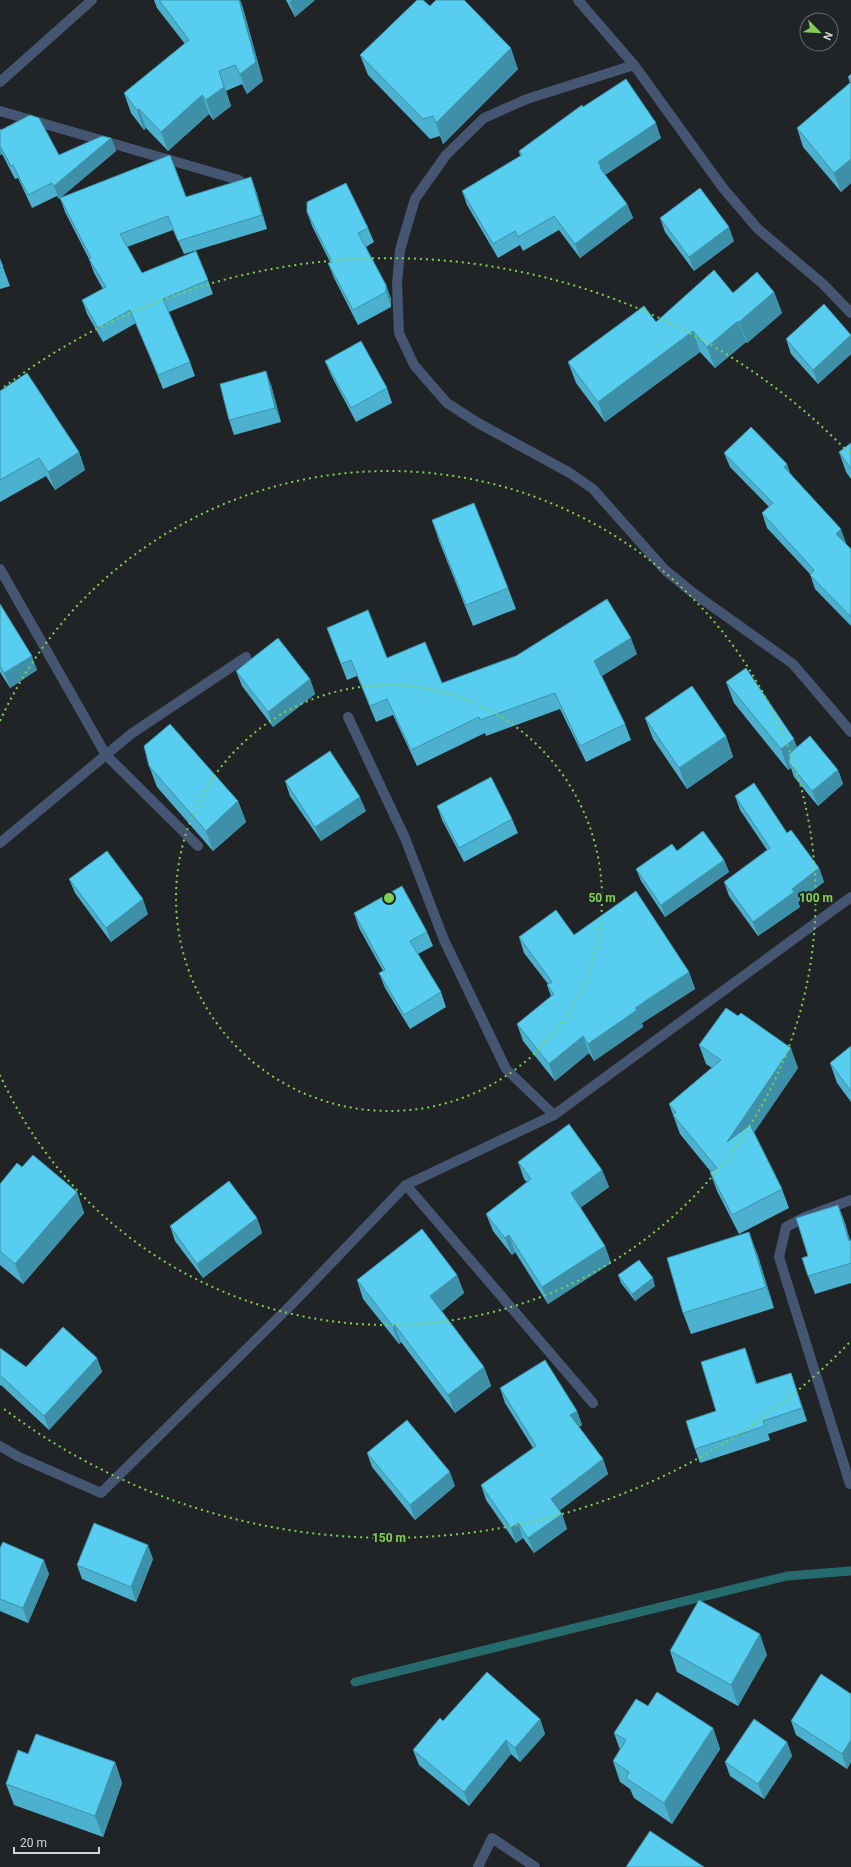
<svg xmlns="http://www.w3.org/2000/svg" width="851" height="1867" viewBox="0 0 851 1867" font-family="Roboto,sans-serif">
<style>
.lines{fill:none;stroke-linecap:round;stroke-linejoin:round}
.stream{stroke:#256b6d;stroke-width:9}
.minor{stroke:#455673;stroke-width:10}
.wall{fill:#4bb1ce}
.shaded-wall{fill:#3d90a7}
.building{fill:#57ceef;stroke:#3d90a7}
.ring{fill:none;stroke:#80d051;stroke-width:2;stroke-dasharray:2 4}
.centre{fill:#80d051;stroke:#202427;stroke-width:2}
.ring-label{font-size:12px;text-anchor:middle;font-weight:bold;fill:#80d051;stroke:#202427;stroke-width:4;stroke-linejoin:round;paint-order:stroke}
</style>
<rect width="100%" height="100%" fill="#202427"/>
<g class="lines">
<path class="stream" d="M 355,1682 L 787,1576 L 851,1571"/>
<g class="minor">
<path d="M 578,0 L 634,65 L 723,188 L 758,229 L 823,284 L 851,313"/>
<path d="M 634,65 L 527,99 L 484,118 L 446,155 L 415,199 L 400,250 L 397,284 L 399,333 L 414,365 L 447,403 L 478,423 L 570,473 L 593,489 L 665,570 L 692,592 L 793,664 L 851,732"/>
<path d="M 0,82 L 92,0"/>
<path d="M 0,111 L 239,180"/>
<path d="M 0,569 L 106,755 L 198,846"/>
<path d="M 348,717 L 405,838 L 444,940 L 506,1069 L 554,1115"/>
<path d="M 0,843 L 131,734 L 246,657"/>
<path d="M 406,1185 L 593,1403"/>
<path d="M 0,1446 L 19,1457 L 101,1493 L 292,1304 L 406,1185 L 554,1115 L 851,897"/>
<path d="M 850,1484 L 779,1257 L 786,1227 L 805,1217 L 851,1200"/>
<path d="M 478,1867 L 492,1838 L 535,1867"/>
</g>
</g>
<g class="wall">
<path d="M 154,0 L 240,0 L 243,8 L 263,81 L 247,94 L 242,84 L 226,91 L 231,106 L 213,120 L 209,114 L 168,151 L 146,128 L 144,130 L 131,113 L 124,93 L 185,44 L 157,8 Z"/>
<path d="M 286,0 L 315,0 L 295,17 Z"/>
<path d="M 430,6 L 518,69 L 443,144 L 440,136 L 430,139 L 368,75 L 360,55 Z"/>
<path d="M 851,74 L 851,183 L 841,192 L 803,147 L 797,128 L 850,83 L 848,77 Z"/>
<path d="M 583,107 L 661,138 L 605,175 L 627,204 L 633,218 L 580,258 L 559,230 L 523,251 L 520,245 L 498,258 L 467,205 L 462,191 L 520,156 L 519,151 Z"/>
<path d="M 0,129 L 1,130 L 59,155 L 111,138 L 116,151 L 59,199 L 57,196 L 32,208 L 18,178 L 15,179 L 2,154 L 0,155 Z"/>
<path d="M 251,177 L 256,191 L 267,229 L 184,254 L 173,230 L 127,247 L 142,273 L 208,280 L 213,294 L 169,312 L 190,362 L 195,376 L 163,389 L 136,323 L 103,342 L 87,314 L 82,300 L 103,289 L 94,273 L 89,259 L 65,212 L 60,198 L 186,197 Z"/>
<path d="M 307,212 L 368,228 L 374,242 L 366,247 L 386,285 L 391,299 L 391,307 L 358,325 L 334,278 L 328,263 L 330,262 L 312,226 Z"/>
<path d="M 660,218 L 734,241 L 694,271 L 665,232 Z"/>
<path d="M 0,259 L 10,286 L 0,289 Z"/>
<path d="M 774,292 L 782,313 L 747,343 L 746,342 L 715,368 L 700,352 L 605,422 L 576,383 L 568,362 L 656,322 L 733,293 Z"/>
<path d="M 851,334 L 851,354 L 818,384 L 791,354 L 786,339 Z"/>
<path d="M 325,361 L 387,388 L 392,403 L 356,422 L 331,375 Z"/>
<path d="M 271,385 L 281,422 L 234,435 L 229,420 Z"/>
<path d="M 0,391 L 79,452 L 85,470 L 55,490 L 46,476 L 0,502 Z"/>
<path d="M 851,443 L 851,479 L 846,472 L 839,452 Z"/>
<path d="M 724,453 L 787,464 L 790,473 L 846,543 L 845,544 L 851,549 L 851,626 L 815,589 L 810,574 L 767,528 L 762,513 L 769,507 L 730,467 Z"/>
<path d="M 432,520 L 508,588 L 516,609 L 473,626 L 439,541 Z"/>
<path d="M 0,604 L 37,670 L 10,688 L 0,672 Z"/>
<path d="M 327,628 L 387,658 L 442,683 L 637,654 L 602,676 L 625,724 L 631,740 L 586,762 L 560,709 L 486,736 L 485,733 L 417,766 L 393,715 L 376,722 L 357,676 L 347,680 Z"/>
<path d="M 236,671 L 310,679 L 315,694 L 273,727 L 242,686 Z"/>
<path d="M 726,682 L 797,747 L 838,770 L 843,784 L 818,806 L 794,777 L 791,768 L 788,770 L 734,703 Z"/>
<path d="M 645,718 L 726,736 L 733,757 L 687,789 L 653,739 Z"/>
<path d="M 149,766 L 238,801 L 246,822 L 213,851 L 157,787 Z"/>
<path d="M 285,781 L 366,811 L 321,841 L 290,796 Z"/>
<path d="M 735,796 L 787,833 L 819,868 L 824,882 L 798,902 L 800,907 L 758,936 L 729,896 L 724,882 L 767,850 L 740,810 Z"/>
<path d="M 437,806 L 512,819 L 518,833 L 464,862 L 442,820 Z"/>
<path d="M 677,851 L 724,860 L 729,872 L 665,917 L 641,881 L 636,869 Z"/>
<path d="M 69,879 L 148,914 L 111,942 L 75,893 Z"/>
<path d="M 354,913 L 427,932 L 433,946 L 418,954 L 441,992 L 446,1007 L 410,1029 L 385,988 L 379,973 L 383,971 L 359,928 Z"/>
<path d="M 574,935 L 689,972 L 695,989 L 642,1023 L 643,1027 L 594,1061 L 589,1053 L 555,1081 L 523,1041 L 517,1024 L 551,996 L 547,985 L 548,984 L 524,953 L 519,937 Z"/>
<path d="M 699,1045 L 798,1068 L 754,1132 L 782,1189 L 789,1208 L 739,1234 L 717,1191 L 710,1172 L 711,1172 L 680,1134 L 669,1104 L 712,1068 L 706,1064 Z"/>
<path d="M 851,1046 L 851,1102 L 837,1083 L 830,1063 Z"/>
<path d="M 518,1162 L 602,1170 L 609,1187 L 580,1208 L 605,1246 L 611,1263 L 548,1304 L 515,1252 L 512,1255 L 493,1231 L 486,1214 L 527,1182 L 524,1179 Z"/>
<path d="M 22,1167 L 77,1192 L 84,1213 L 23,1284 L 0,1265 L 0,1184 Z"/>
<path d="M 838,1205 L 845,1223 L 850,1241 L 851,1240 L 851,1283 L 815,1294 L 808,1276 L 808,1256 Z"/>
<path d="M 257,1218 L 262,1233 L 203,1278 L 175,1241 L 170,1226 Z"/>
<path d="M 757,1253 L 774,1308 L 691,1334 L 683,1313 Z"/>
<path d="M 457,1275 L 464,1293 L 442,1311 L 484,1367 L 491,1386 L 455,1413 L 401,1342 L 399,1344 L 363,1299 L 357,1280 Z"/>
<path d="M 618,1275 L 655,1286 L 635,1301 L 621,1283 Z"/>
<path d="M 0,1348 L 26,1367 L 97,1358 L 102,1372 L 49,1430 L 1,1385 L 0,1386 Z"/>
<path d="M 745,1348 L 757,1384 L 791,1373 L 807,1421 L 768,1434 L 770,1440 L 700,1463 L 695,1449 L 716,1411 Z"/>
<path d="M 500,1388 L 577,1411 L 582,1425 L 579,1427 L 603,1459 L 608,1474 L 559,1511 L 562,1514 L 567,1529 L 534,1553 L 523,1538 L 516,1543 L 486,1500 L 481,1485 L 533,1448 L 505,1403 Z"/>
<path d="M 367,1453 L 455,1486 L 415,1520 L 372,1467 Z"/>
<path d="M 0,1548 L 49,1574 L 28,1623 L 0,1611 Z"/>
<path d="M 153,1559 L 136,1602 L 82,1579 L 77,1565 Z"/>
<path d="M 670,1651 L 767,1655 L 738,1706 L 677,1672 Z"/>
<path d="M 851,1694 L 851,1762 L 847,1769 L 796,1735 L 791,1721 Z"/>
<path d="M 648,1706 L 713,1728 L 720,1749 L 672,1824 L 634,1798 L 630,1789 L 620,1782 L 613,1761 L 620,1750 L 614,1733 Z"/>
<path d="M 540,1719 L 545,1734 L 520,1762 L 511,1754 L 469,1806 L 419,1765 L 413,1750 L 443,1721 Z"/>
<path d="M 787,1742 L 792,1756 L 764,1799 L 730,1776 L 725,1762 Z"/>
<path d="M 28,1754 L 115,1762 L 122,1783 L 103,1837 L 14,1805 L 6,1784 Z"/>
</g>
<g class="shaded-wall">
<path d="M 239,0 L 240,0 L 243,8 L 263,81 L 247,94 L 240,74 Z"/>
<path d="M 292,0 L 315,0 L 295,17 L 290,2 Z"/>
<path d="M 511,48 L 518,69 L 443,144 L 436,123 Z"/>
<path d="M 219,71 L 226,91 L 231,106 L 213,120 L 206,100 Z"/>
<path d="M 202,95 L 209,114 L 168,151 L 161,132 Z"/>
<path d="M 139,109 L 146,128 L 144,130 L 137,110 Z"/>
<path d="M 656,123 L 661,138 L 604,175 L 607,182 L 598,162 Z"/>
<path d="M 111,138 L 116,151 L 59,199 L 54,186 Z"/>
<path d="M 0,148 L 2,154 L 0,155 Z"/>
<path d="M 851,159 L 851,183 L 841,192 L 834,173 Z"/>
<path d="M 251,177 L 256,191 L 267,229 L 262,215 Z"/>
<path d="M 627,204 L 633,218 L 580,258 L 575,244 Z"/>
<path d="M 729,227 L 734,241 L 694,271 L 689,257 Z"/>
<path d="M 386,285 L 391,299 L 391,307 L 386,292 Z"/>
<path d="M 774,292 L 782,313 L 747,343 L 739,322 Z"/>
<path d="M 738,321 L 746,342 L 715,368 L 707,347 Z"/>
<path d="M 693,331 L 700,352 L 605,422 L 598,402 Z"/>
<path d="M 851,335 L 851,354 L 818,384 L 813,370 Z"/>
<path d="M 266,371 L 271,385 L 281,422 L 275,408 Z"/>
<path d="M 79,452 L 85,470 L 55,490 L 48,472 Z"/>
<path d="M 787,464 L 792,479 L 784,467 Z"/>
<path d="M 841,529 L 846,543 L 841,548 L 836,534 Z"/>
<path d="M 631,638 L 637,654 L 600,677 L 594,661 Z"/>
<path d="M 32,656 L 37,670 L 10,688 L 4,673 Z"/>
<path d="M 310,679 L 315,694 L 273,727 L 268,712 Z"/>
<path d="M 726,736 L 733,757 L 687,789 L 679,768 Z"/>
<path d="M 794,739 L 802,760 L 789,763 L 791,768 L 788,770 L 781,749 Z"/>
<path d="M 838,770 L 843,784 L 818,806 L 812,791 Z"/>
<path d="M 360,797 L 366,811 L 321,841 L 315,827 Z"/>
<path d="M 238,801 L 246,822 L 213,851 L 206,831 Z"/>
<path d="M 724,860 L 729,872 L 665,917 L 661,905 Z"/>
<path d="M 819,868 L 824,882 L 798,902 L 800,907 L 758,936 L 753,922 L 792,889 Z"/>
<path d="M 143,899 L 148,914 L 111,942 L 106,928 Z"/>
<path d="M 689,972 L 695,989 L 642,1023 L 643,1027 L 594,1061 L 588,1044 L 635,1008 Z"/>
<path d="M 583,1036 L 589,1053 L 555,1081 L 549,1064 Z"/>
<path d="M 791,1048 L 798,1068 L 734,1162 L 727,1142 Z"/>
<path d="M 602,1170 L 609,1187 L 577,1210 L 571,1193 Z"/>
<path d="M 77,1192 L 84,1213 L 23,1284 L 15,1264 Z"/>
<path d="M 838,1205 L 845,1223 L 851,1244 L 851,1247 Z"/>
<path d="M 257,1218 L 262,1233 L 203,1278 L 197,1264 Z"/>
<path d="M 749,1232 L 757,1253 L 774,1308 L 766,1287 Z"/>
<path d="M 509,1235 L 515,1252 L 512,1255 L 505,1238 Z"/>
<path d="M 605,1246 L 611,1263 L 548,1304 L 542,1287 Z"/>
<path d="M 457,1275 L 464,1293 L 437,1314 L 430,1296 Z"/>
<path d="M 653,1278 L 655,1286 L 635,1301 L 632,1294 Z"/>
<path d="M 394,1324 L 401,1342 L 399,1344 L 392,1325 Z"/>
<path d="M 745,1348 L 750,1362 L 761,1398 L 756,1384 Z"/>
<path d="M 97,1358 L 102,1372 L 49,1430 L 44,1416 Z"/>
<path d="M 484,1367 L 491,1386 L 455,1413 L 448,1395 Z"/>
<path d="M 791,1373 L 796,1387 L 807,1421 L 802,1408 Z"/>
<path d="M 577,1411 L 582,1425 L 575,1430 L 570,1415 Z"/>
<path d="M 603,1459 L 608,1474 L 556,1513 L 551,1499 Z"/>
<path d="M 450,1472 L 455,1486 L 415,1520 L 410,1505 Z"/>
<path d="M 562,1514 L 567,1529 L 534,1553 L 528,1538 Z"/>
<path d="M 518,1523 L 523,1538 L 516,1543 L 511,1528 Z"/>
<path d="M 148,1545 L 153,1559 L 136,1602 L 131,1587 Z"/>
<path d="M 44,1560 L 49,1574 L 28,1623 L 23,1608 Z"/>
<path d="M 760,1634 L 767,1655 L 738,1706 L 731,1685 Z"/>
<path d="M 540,1719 L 545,1734 L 520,1762 L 515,1748 Z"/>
<path d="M 713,1728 L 720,1749 L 672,1824 L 664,1803 Z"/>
<path d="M 506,1740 L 511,1754 L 469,1806 L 464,1792 Z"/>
<path d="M 851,1740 L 851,1762 L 847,1769 L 842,1754 Z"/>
<path d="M 787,1742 L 792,1756 L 764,1799 L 758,1784 Z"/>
<path d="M 115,1762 L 122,1783 L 103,1837 L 95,1816 Z"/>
</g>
<g class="building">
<path d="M 159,0 L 239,0 L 256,62 L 240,74 L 235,65 L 219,71 L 224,87 L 206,100 L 202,95 L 161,132 L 139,109 L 137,110 L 124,93 L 189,40 Z"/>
<path d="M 417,0 L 423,0 L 430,6 L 436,0 L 464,0 L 511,48 L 436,123 L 433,116 L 423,119 L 360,55 Z"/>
<path d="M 851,74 L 851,81 L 848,77 Z"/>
<path d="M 626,79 L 656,123 L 598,162 L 601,167 L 600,168 L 627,204 L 575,244 L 554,216 L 518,237 L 515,231 L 493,244 L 462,191 L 522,155 L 519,151 L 582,105 L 583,107 Z"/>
<path d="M 851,82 L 851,159 L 834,173 L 797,128 Z"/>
<path d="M 30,115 L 39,118 L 59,155 L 102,136 L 111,138 L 54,186 L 52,183 L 28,195 L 13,165 L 11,166 L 0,146 L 0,129 L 1,130 Z"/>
<path d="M 170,155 L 186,197 L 251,177 L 262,215 L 178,241 L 168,216 L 120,234 L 142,273 L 196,251 L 208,280 L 163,299 L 190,362 L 158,375 L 130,310 L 98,328 L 82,300 L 106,287 L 89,259 L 91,258 L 60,198 Z"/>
<path d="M 346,183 L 368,228 L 358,233 L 386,285 L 386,292 L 353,310 L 328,263 L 332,262 L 307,212 L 307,202 Z"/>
<path d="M 700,188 L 729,227 L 689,257 L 660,218 Z"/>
<path d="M 0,259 L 3,267 L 0,268 Z"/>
<path d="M 714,270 L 733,293 L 757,272 L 774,292 L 739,322 L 738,321 L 707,347 L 693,331 L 598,402 L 568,362 L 644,306 L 656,322 Z"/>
<path d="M 824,304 L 851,335 L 813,370 L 786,339 Z"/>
<path d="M 361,341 L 387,388 L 351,408 L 325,361 Z"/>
<path d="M 266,371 L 275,408 L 229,420 L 220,384 Z"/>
<path d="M 27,373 L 79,452 L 48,472 L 39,458 L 0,480 L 0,391 Z"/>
<path d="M 751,427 L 787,464 L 784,467 L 841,529 L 836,534 L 851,549 L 851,617 L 810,575 L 814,570 L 762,513 L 773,503 L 724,453 Z"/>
<path d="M 851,443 L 851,469 L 839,452 Z"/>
<path d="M 474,503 L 508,588 L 466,605 L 432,520 Z"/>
<path d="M 607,599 L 631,638 L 594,661 L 625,724 L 580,746 L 555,693 L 480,720 L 479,717 L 411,750 L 387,699 L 370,706 L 351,660 L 341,664 L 327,628 L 368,610 L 387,658 L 425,642 L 442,683 L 516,656 Z"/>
<path d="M 0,604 L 32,656 L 4,673 L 0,666 Z"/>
<path d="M 278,638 L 310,679 L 268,712 L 236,671 Z"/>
<path d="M 746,668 L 794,739 L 781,749 L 726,682 Z"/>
<path d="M 692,686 L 726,736 L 679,768 L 645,718 Z"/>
<path d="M 170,724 L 238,801 L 206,831 L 149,766 L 144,746 Z"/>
<path d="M 810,736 L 838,770 L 812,791 L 789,763 L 789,754 Z"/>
<path d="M 330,751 L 360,797 L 315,827 L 285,781 Z"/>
<path d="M 491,777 L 512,819 L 459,848 L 437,806 Z"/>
<path d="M 754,783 L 787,833 L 791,830 L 819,868 L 792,889 L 794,892 L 753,922 L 724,882 L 770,848 L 735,796 Z"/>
<path d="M 703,831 L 724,860 L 661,905 L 636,869 L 672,844 L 677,851 Z"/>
<path d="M 107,851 L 143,899 L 106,928 L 69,879 Z"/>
<path d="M 402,886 L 427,932 L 410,941 L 441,992 L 404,1015 L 379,973 L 385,970 L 354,913 Z"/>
<path d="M 636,891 L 689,972 L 635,1008 L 637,1010 L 588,1044 L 583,1036 L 549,1064 L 517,1024 L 554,994 L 547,985 L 552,982 L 519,937 L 556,910 L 574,935 Z"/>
<path d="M 726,1008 L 738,1016 L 741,1013 L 791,1048 L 727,1142 L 750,1125 L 782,1189 L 732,1215 L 710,1172 L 717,1168 L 673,1115 L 676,1112 L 669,1104 L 721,1060 L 699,1045 Z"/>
<path d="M 851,1046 L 851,1091 L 830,1063 Z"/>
<path d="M 569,1124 L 602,1170 L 571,1193 L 605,1246 L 542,1287 L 509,1235 L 505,1238 L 486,1214 L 531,1179 L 518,1162 Z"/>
<path d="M 33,1155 L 77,1192 L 15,1264 L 0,1251 L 0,1184 L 17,1163 L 22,1167 Z"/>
<path d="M 229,1181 L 257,1218 L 197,1264 L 170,1226 Z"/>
<path d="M 838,1205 L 849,1241 L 851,1240 L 851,1263 L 808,1276 L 802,1258 L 808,1256 L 796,1218 Z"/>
<path d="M 422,1229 L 457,1275 L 430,1296 L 484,1367 L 448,1395 L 394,1324 L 392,1325 L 357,1280 Z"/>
<path d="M 749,1232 L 766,1287 L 683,1313 L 667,1258 Z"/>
<path d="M 639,1260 L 653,1278 L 632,1294 L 618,1275 Z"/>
<path d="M 63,1327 L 97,1358 L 44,1416 L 0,1375 L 0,1348 L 26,1367 Z"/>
<path d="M 745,1348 L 756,1384 L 791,1373 L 802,1408 L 763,1421 L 765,1426 L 695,1449 L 686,1421 L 716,1411 L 701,1362 Z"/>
<path d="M 545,1360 L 577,1411 L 570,1415 L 603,1459 L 551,1499 L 562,1514 L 528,1538 L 518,1523 L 511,1528 L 481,1485 L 536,1446 L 500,1388 Z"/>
<path d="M 407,1420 L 450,1472 L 410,1505 L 367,1453 Z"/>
<path d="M 94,1523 L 148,1545 L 131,1587 L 77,1565 Z"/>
<path d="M 3,1542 L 44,1560 L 23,1608 L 0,1599 L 0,1548 Z"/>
<path d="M 699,1600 L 760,1634 L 731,1685 L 670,1651 Z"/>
<path d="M 487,1672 L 540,1719 L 515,1748 L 506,1740 L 464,1792 L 413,1750 L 440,1718 L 443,1721 Z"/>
<path d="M 821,1674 L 851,1694 L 851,1740 L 842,1754 L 791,1721 Z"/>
<path d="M 657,1692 L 713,1728 L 664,1803 L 626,1778 L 629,1772 L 613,1761 L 626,1740 L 614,1733 L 636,1699 L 648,1706 Z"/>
<path d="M 754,1719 L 787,1742 L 758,1784 L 725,1762 Z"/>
<path d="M 36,1734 L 115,1762 L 95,1816 L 6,1784 L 18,1750 L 28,1754 Z"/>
<path d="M 650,1831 L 704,1867 L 626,1867 Z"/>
</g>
<g class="ring">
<circle cx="389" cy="898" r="213"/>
<path d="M0 721A427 427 0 1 1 0 1075"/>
<path d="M849 1343A640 640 0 0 1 4 1409M4 387A640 640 0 0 1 849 453"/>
</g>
<circle cx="389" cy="898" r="6" class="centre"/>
<g class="ring-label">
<text x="602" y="902">50 m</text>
<text x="816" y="902">100 m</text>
<text x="389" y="1542">150 m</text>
</g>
<g transform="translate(819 32) rotate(114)"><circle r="19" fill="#202427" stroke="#676b6d"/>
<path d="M0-3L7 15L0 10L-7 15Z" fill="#80d051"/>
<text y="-6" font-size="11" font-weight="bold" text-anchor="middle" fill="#d2d5d7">N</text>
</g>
<path d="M14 1847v6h85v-6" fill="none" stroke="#d2d5d7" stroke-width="2"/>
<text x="20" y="1847" font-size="12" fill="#d2d5d7" stroke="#202427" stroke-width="3" paint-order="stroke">20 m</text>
</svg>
